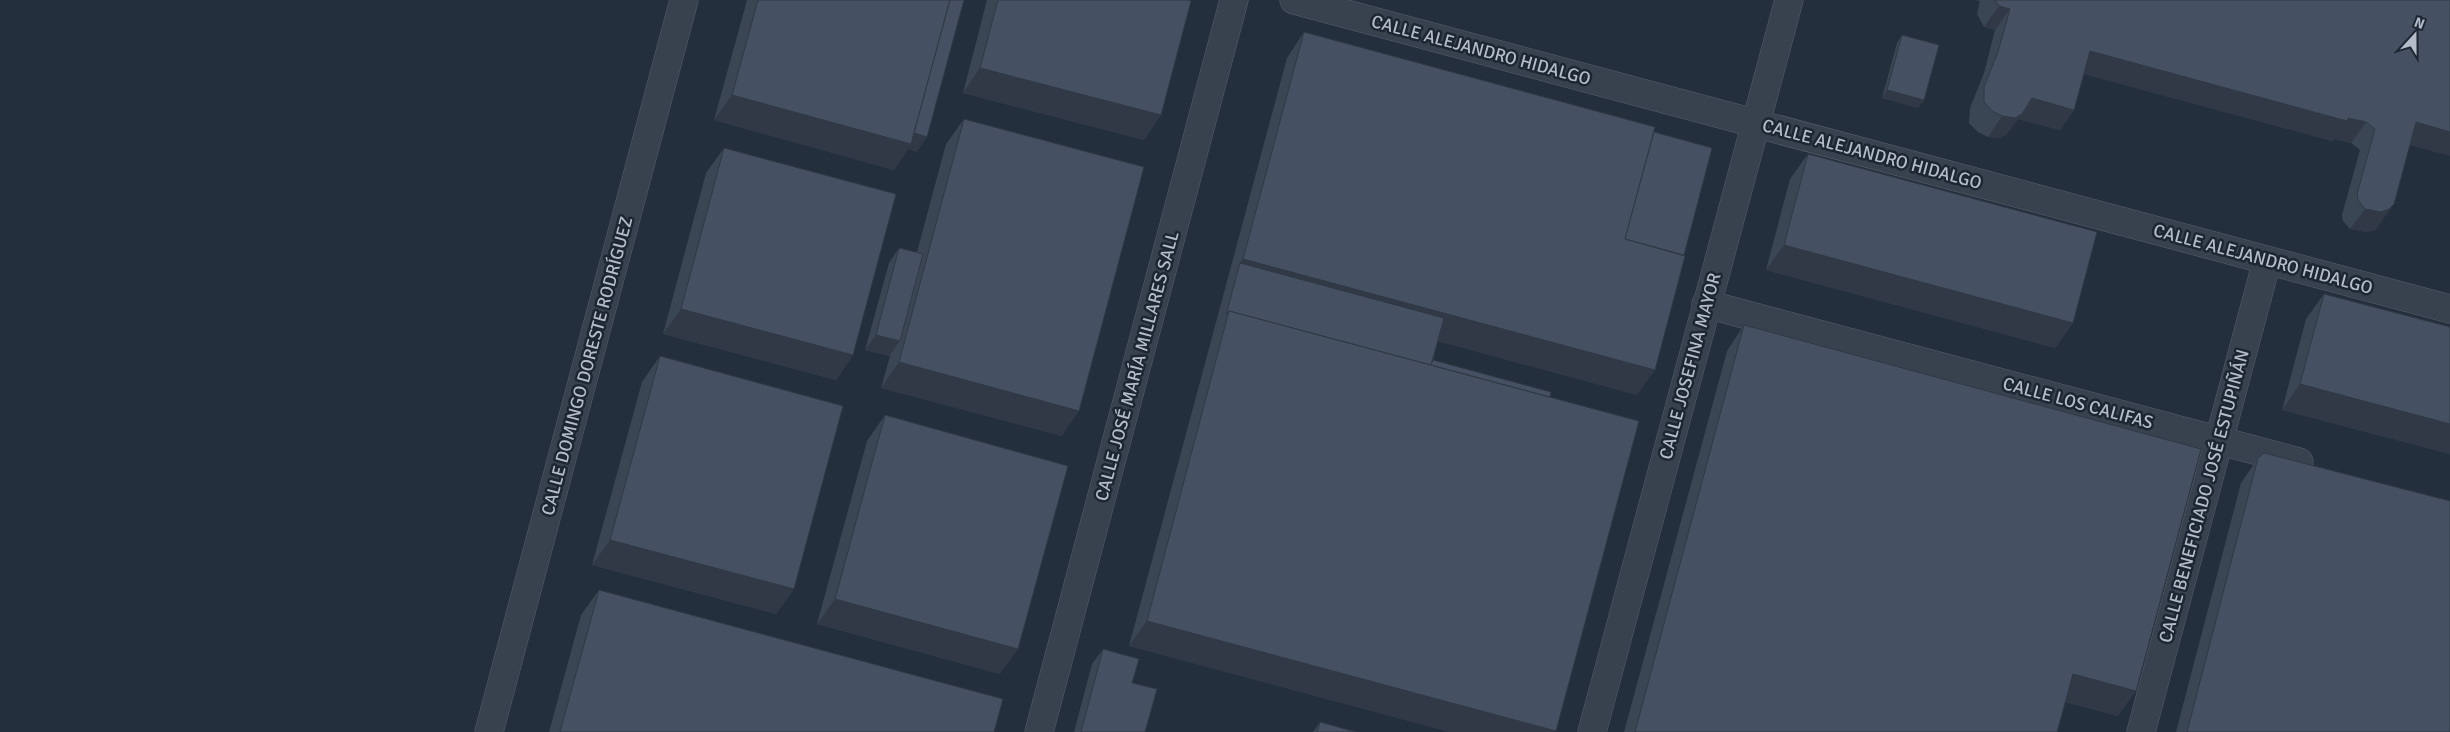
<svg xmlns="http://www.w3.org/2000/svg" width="2450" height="732" viewBox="0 0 2450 732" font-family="Signika,sans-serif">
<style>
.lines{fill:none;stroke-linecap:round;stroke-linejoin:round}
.street-casing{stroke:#565f6c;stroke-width:29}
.street{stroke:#38414e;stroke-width:28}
.wall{fill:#3b4654}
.shaded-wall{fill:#303945}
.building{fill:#455162;stroke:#303945}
.labels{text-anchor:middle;stroke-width:5;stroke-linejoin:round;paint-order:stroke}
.street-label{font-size:18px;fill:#b4bcc9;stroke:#1d2633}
</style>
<rect width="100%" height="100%" fill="#242f3e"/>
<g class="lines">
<defs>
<g id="street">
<path d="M 1294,0 L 2450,309"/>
<path d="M 1706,304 L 2299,462"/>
<path d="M 489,732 L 684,0"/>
<path d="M 1039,732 L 1234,0"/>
<path d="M 1592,732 L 1789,0"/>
<path d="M 2141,732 L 2267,261"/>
</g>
</defs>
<use href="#street" class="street-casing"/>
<use href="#street" class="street"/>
</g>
<g class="wall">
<path d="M 747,0 L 964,0 L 917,152 L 908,149 L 894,170 L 714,120 Z"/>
<path d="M 987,0 L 1188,0 L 1161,115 L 1144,140 L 963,93 Z"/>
<path d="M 1975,0 L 2450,0 L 2410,145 L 2379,225 L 2375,230 L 2366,232 L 2350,229 L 2343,221 L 2342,215 L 2360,150 L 2351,143 L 2334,139 L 2332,141 L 2084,74 L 2074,110 L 2060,130 L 2018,119 L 2007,134 L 2000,138 L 1988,137 L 1978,132 L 1969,123 L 1970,108 L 1984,73 L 1995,30 L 1984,27 L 1977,14 L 1980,1 Z"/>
<path d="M 1304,32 L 1654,132 L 1637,395 L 1438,341 L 1433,360 L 1550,397 L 1555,732 L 1450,732 L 1129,646 L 1287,58 Z"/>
<path d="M 1902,35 L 1924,100 L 1918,108 L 1882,98 L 1897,43 Z"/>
<path d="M 964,119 L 1062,436 L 881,388 L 890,356 L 865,350 L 889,263 L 899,248 L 917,252 L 946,144 Z"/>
<path d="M 724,148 L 853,355 L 836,380 L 663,334 L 706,173 Z"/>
<path d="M 1808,154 L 2073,323 L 2055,348 L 1766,270 L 1790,179 Z"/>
<path d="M 2324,294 L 2450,327 L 2450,454 L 2282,410 L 2306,319 Z"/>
<path d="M 1744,325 L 2118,716 L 2065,702 L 2057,732 L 1624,732 L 1727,351 Z"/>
<path d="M 660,356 L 794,589 L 776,614 L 592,565 L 642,382 Z"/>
<path d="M 885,415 L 1000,674 L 817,624 L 867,441 Z"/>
<path d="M 2258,458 L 2450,732 L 2176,732 L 2241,483 Z"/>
<path d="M 599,590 L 994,732 L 549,732 L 581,615 Z"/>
<path d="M 1103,649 L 1132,683 L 1145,732 L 1074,732 L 1092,664 Z"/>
<path d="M 1320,722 L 1356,732 L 1313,732 Z"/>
</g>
<g class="shaded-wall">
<path d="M 1999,6 L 2010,9 L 1995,30 L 1984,27 Z"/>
<path d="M 2090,51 L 2348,118 L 2366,122 L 2351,143 L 2334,139 L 2332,141 L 2076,72 Z"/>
<path d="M 980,68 L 1161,115 L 1144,140 L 963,93 Z"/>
<path d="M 1887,90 L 1924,100 L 1918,108 L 1882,98 Z"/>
<path d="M 732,95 L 910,132 L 927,137 L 917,152 L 908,149 L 894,170 L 714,120 Z"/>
<path d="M 2032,98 L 2074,110 L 2060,130 L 2018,119 L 2007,134 L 2000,138 L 1988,137 L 2002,116 Z"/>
<path d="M 2416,122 L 2450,132 L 2450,156 L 2401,143 Z"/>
<path d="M 2394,204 L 2379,225 L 2375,230 L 2366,232 L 2350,229 L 2365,209 Z"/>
<path d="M 1784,245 L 2073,323 L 2055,348 L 1766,270 Z"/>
<path d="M 1243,259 L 1655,370 L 1637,395 L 1234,286 L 1240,263 Z"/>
<path d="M 681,309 L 853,355 L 836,380 L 663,334 Z"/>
<path d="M 876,335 L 900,341 L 889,356 L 865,350 Z"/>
<path d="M 899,362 L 1079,411 L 1062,436 L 881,388 Z"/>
<path d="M 2300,384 L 2450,424 L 2450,454 L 2282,410 Z"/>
<path d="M 610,540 L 794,589 L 776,614 L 592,565 Z"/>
<path d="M 835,599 L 1018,649 L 1000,674 L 817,624 Z"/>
<path d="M 1147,621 L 1556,731 L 1555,732 L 1450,732 L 1129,646 Z"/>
<path d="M 2073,674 L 2136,691 L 2118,716 L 2055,699 Z"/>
</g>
<g class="building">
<path d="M 758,0 L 950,0 L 911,144 L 732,95 Z"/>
<path d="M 950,0 L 964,0 L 927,137 L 914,133 Z"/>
<path d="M 998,0 L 1188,0 L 1191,1 L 1161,115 L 980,68 Z"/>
<path d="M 1995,0 L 2450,0 L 2450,132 L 2416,122 L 2394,204 L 2389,209 L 2381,212 L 2365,209 L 2358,200 L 2357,194 L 2375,129 L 2366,122 L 2348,118 L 2347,121 L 2090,51 L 2074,110 L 2032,98 L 2022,114 L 2015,118 L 2002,116 L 1992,111 L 1984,102 L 1984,87 L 1998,52 L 2010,9 L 1999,6 Z"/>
<path d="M 1304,32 L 1655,127 L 1625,239 L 1685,256 L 1655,370 L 1243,259 Z"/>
<path d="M 1902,35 L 1939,45 L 1924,100 L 1887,90 Z"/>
<path d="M 964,119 L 1144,167 L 1079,411 L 899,362 Z"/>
<path d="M 1654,132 L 1712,148 L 1684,255 L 1625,239 Z"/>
<path d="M 724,148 L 896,194 L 853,355 L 681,309 Z"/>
<path d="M 1808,154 L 2097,232 L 2073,323 L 1784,245 Z"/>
<path d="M 899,248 L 923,254 L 900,341 L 876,335 Z"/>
<path d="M 1240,263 L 1444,318 L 1431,365 L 1229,311 L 1226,315 Z"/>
<path d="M 2324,294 L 2450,327 L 2450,424 L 2300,384 Z"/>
<path d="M 1229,311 L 1639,421 L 1556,731 L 1147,621 Z"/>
<path d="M 1744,325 L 2201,449 L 2136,691 L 2073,674 L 2057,732 L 1635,732 Z"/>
<path d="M 660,356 L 843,406 L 794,589 L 610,540 Z"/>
<path d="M 1433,360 L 1551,392 L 1550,397 L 1431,365 Z"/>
<path d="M 885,415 L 1068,466 L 1018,649 L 835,599 Z"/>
<path d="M 2264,453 L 2450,501 L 2450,732 L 2187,732 L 2258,458 Z"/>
<path d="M 599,590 L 1003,699 L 994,732 L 560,732 Z"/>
<path d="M 1103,649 L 1139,659 L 1132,683 L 1157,689 L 1145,732 L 1081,732 Z"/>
<path d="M 1320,722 L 1356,732 L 1317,732 Z"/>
</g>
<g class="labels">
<g class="street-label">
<text transform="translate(1481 50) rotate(15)" y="6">CALLE ALEJANDRO HIDALGO</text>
<text transform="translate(1872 154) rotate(15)" y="6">CALLE ALEJANDRO HIDALGO</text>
<text transform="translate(2263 259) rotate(15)" y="6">CALLE ALEJANDRO HIDALGO</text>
<text transform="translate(587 366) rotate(-75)" y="6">CALLE DOMINGO DORESTE RODRÍGUEZ</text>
<text transform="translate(1137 366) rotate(-75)" y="6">CALLE JOSÉ MARÍA MILLARES SALL</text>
<text transform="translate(1690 366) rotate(-75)" y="6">CALLE JOSEFINA MAYOR</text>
<text transform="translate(2078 403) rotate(15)" y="6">CALLE LOS CALIFAS</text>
<text transform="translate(2204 496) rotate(-75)" y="6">CALLE BENEFICIADO JOSÉ ESTUPIÑÁN</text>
</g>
</g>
<g transform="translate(2415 35) rotate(21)" stroke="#1d2633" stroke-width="4" paint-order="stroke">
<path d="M0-4L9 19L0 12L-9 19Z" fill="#b4bcc9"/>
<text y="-8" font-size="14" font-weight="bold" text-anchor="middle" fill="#b4bcc9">N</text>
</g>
</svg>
